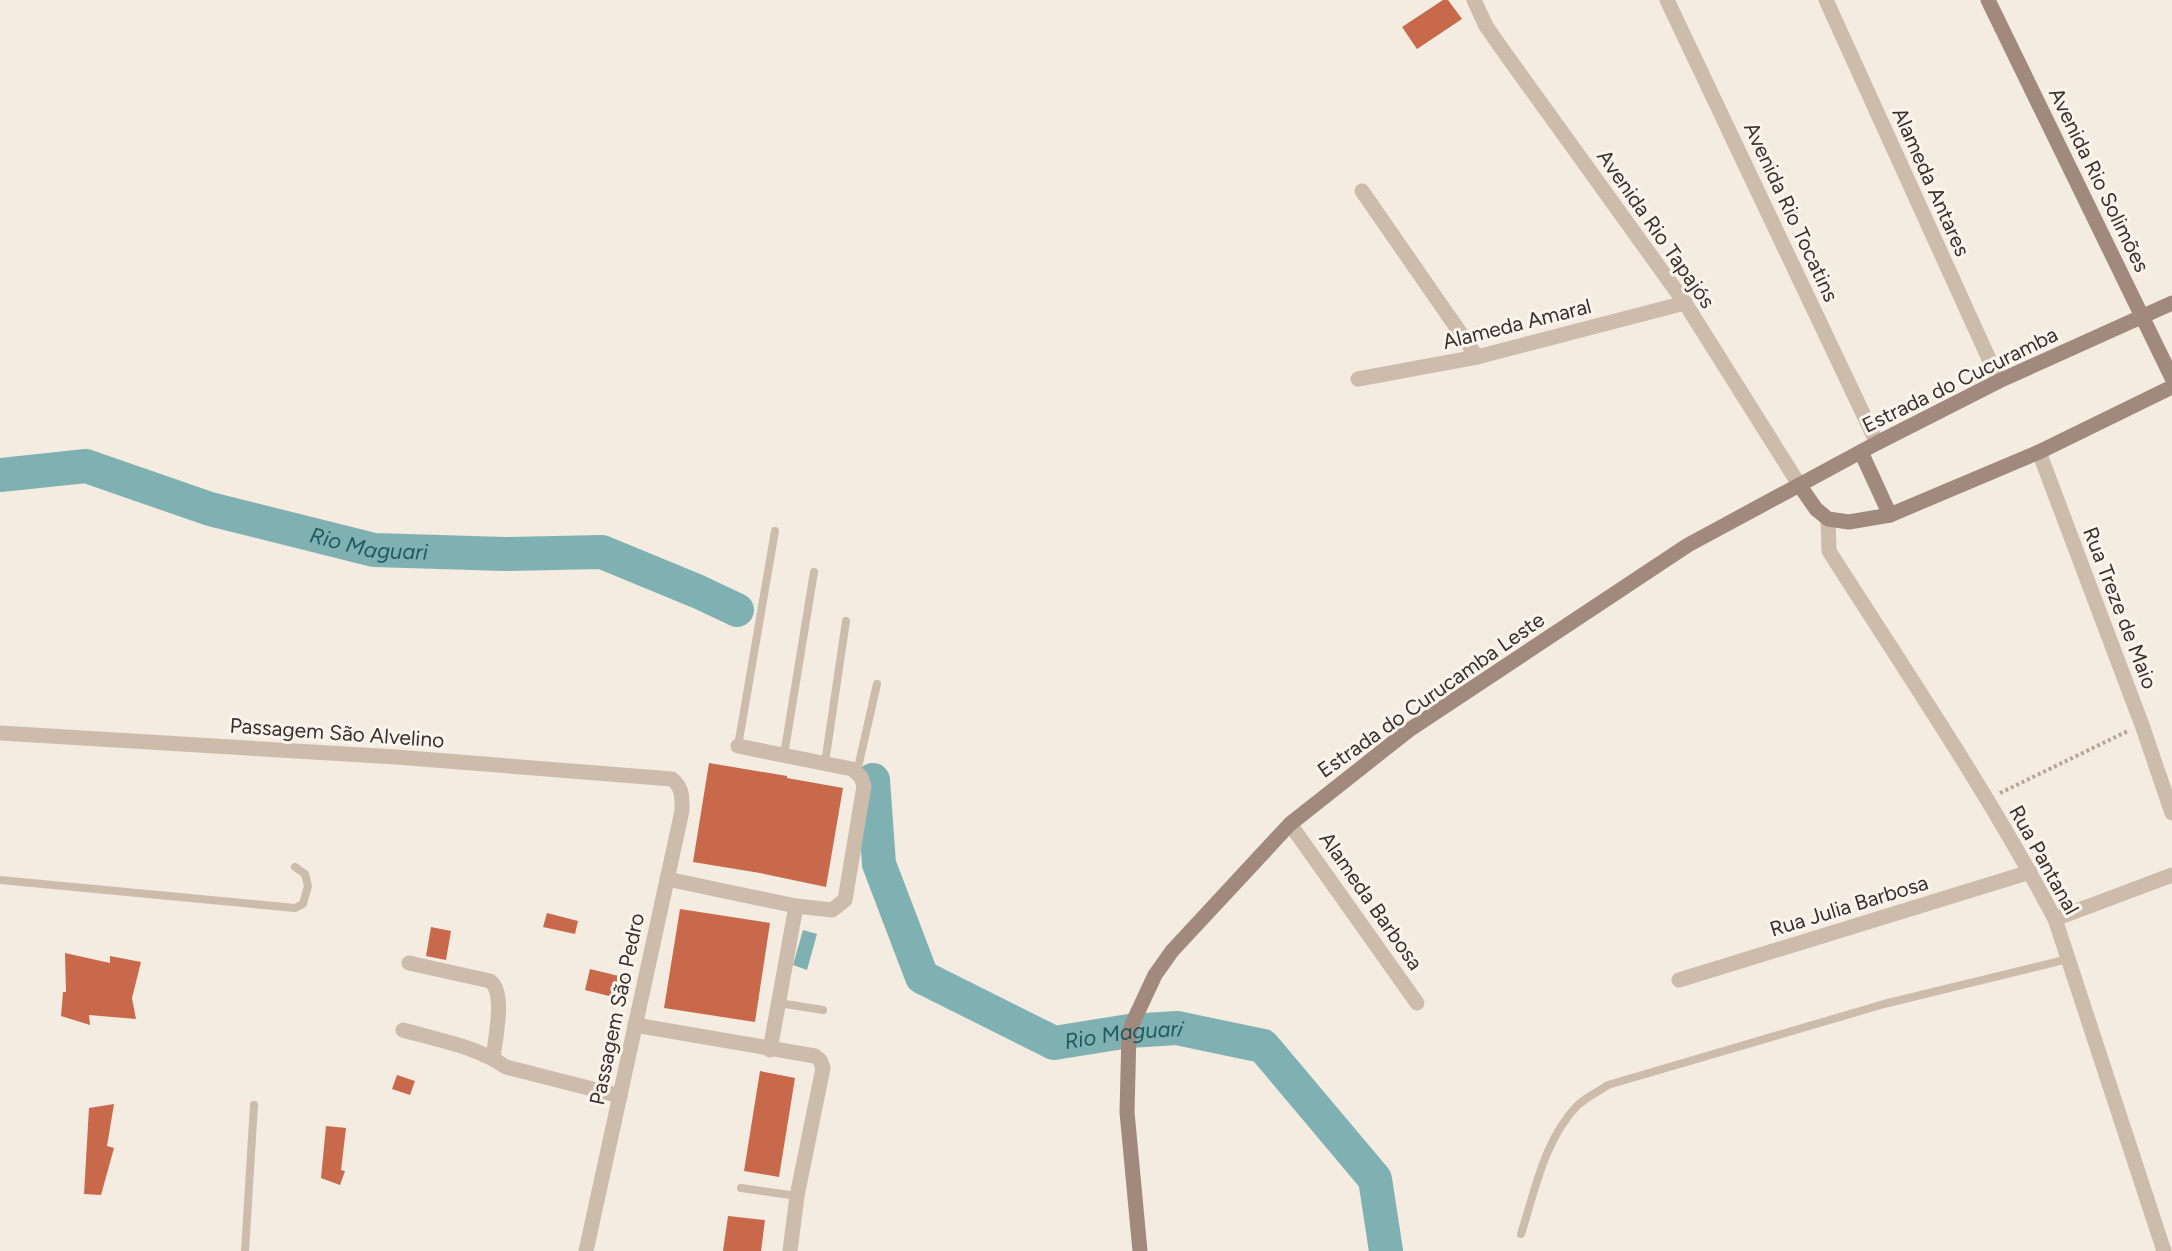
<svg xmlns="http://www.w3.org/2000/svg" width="2172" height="1251" viewBox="0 0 2172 1251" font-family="Figtree,sans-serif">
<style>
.water{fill:#7fb0b2}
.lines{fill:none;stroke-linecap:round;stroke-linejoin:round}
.river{stroke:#7fb0b2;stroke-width:34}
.building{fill:#c8694b}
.path{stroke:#b9a596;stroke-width:4;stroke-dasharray:3 3;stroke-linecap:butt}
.service{stroke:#cdbbac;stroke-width:8}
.minor{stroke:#cdbbac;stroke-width:15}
.secondary{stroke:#a18a7d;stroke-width:15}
.labels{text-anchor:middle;stroke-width:6;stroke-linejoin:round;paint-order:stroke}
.street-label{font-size:21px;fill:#3b302b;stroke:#fbf5ee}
.water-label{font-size:22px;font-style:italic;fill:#1f5a5e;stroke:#fbf5ee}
</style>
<rect width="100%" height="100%" fill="#f4ebe1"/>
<path class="water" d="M 803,930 L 817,934 L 807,970 L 793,965 Z"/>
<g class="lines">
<g class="river">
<path id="s1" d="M 0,475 L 86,466 L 210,509 L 374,550 L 505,554 L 602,552 L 699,592 L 737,610"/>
<path id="s2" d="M 873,780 L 879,864 L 922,977 L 1054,1043 L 1129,1031 L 1177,1028 L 1263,1046 L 1375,1179 L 1386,1251"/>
</g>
</g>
<g class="building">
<path d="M 1443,0 L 1448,0 L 1462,19 L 1417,49 L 1402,27 Z"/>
<path d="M 709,763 L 787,776 L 787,778 L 843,788 L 826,887 L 760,873 L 693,862 Z"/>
<path d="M 680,909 L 770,923 L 755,1022 L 664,1008 Z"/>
<path d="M 547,913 L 578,921 L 575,934 L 543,927 Z"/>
<path d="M 431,927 L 451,931 L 446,960 L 426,956 Z"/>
<path d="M 65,953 L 110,963 L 110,956 L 141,962 L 132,998 L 136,1019 L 89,1015 L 90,1025 L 61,1016 L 63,992 L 66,992 Z"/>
<path d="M 590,969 L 631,979 L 625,1000 L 585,990 Z"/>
<path d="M 760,1071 L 795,1078 L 779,1177 L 744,1171 Z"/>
<path d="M 397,1075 L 415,1081 L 410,1095 L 392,1089 Z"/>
<path d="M 114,1104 L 107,1146 L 114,1148 L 101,1195 L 84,1194 L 89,1108 Z"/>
<path d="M 326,1126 L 346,1128 L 341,1170 L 345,1171 L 340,1185 L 321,1178 Z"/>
<path d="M 728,1216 L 765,1220 L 761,1251 L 723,1251 Z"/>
</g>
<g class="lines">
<path class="path" d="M 2000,793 L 2128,731"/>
<g class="service">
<path d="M 738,746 L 775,531"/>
<path d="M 784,755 L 814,572"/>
<path d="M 825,763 L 846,621"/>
<path d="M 857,772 L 877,684"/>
<path d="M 0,880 L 295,908 L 303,904 L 308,886 L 305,874 L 295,867"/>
<path d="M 779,1003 L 823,1010"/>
<path d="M 741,1188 L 797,1196"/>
<path d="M 1521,1234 C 1535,1191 1544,1140 1577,1106 C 1585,1098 1598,1092 1608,1085 L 1884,1004 L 2068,959"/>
<path d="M 245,1251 L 254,1105"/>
</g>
<g class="minor">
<path d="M 1474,0 L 1486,26 L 1502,49 L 1685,303 L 1800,486"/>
<path d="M 1667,0 L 1877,443"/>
<path d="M 1826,0 L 1999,381"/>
<path d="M 1362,191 L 1477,357"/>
<path d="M 1358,379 L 1477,357 L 1685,303"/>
<path d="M 2039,452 L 2142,725 L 2172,813"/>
<path d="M 1828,519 L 1829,551 C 1906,672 1988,792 2055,919 L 2164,1251"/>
<path d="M 0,733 L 396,757 L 672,779 C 683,788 682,797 682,811 L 586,1251"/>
<path d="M 1290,824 L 1417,1003"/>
<path d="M 667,879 L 796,906 L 832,910 L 845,900 L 864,786 L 861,777 L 852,769 L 738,746"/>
<path d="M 2055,919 L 2172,875"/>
<path d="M 409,963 L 490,981 C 506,992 495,1039 493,1058"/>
<path d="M 1679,980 L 2030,872"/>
<path d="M 635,1025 L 815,1056 L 820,1060 L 823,1068 L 797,1196 L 790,1251"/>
<path d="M 403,1030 C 438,1040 476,1046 506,1067 L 620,1096"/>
<path d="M 770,1050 L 796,906"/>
</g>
<g class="secondary">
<path d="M 1988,0 L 2172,378"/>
<path d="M 1861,452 L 1890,515"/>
<path d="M 1800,486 L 1816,509 L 1828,519 L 1849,522 L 1890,515 L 2039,452 L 2172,387"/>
<path d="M 1140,1251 L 1127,1112 L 1129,1033 L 1134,1020 L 1155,975 L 1172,951 L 1290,824 L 1409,730 L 1688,545 L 1877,443 L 1999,381 L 2172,303"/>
</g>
</g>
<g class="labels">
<g class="street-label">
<text transform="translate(2099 180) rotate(64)" y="7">Avenida Rio Solimões</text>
<text transform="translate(1931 182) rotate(66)" y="7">Alameda Antares</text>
<text transform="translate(1791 212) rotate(65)" y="7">Avenida Rio Tocatins</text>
<text transform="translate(1656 229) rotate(55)" y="7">Avenida Rio Tapajós</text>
<text transform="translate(1517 324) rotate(-14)" y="7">Alameda Amaral</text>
<text transform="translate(1960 380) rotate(-26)" y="7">Estrada do Cucuramba</text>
<text transform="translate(2120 608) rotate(69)" y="7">Rua Treze de Maio</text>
<text transform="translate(1431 695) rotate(-35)" y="7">Estrada do Curucamba Leste</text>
<text transform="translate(337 733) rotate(4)" y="7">Passagem São Alvelino</text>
<text transform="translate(2044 860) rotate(61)" y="7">Rua Pantanal</text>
<text transform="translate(1371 901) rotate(55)" y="7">Alameda Barbosa</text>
<text transform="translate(1849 906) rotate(-17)" y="7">Rua Julia Barbosa</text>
<text transform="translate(617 1009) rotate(-78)" y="7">Passagem São Pedro</text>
</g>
<g class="water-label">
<text dy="8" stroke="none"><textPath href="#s1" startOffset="381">Rio Maguari</textPath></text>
<text dy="8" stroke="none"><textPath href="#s2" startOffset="423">Rio Maguari</textPath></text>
</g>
</g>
</svg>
